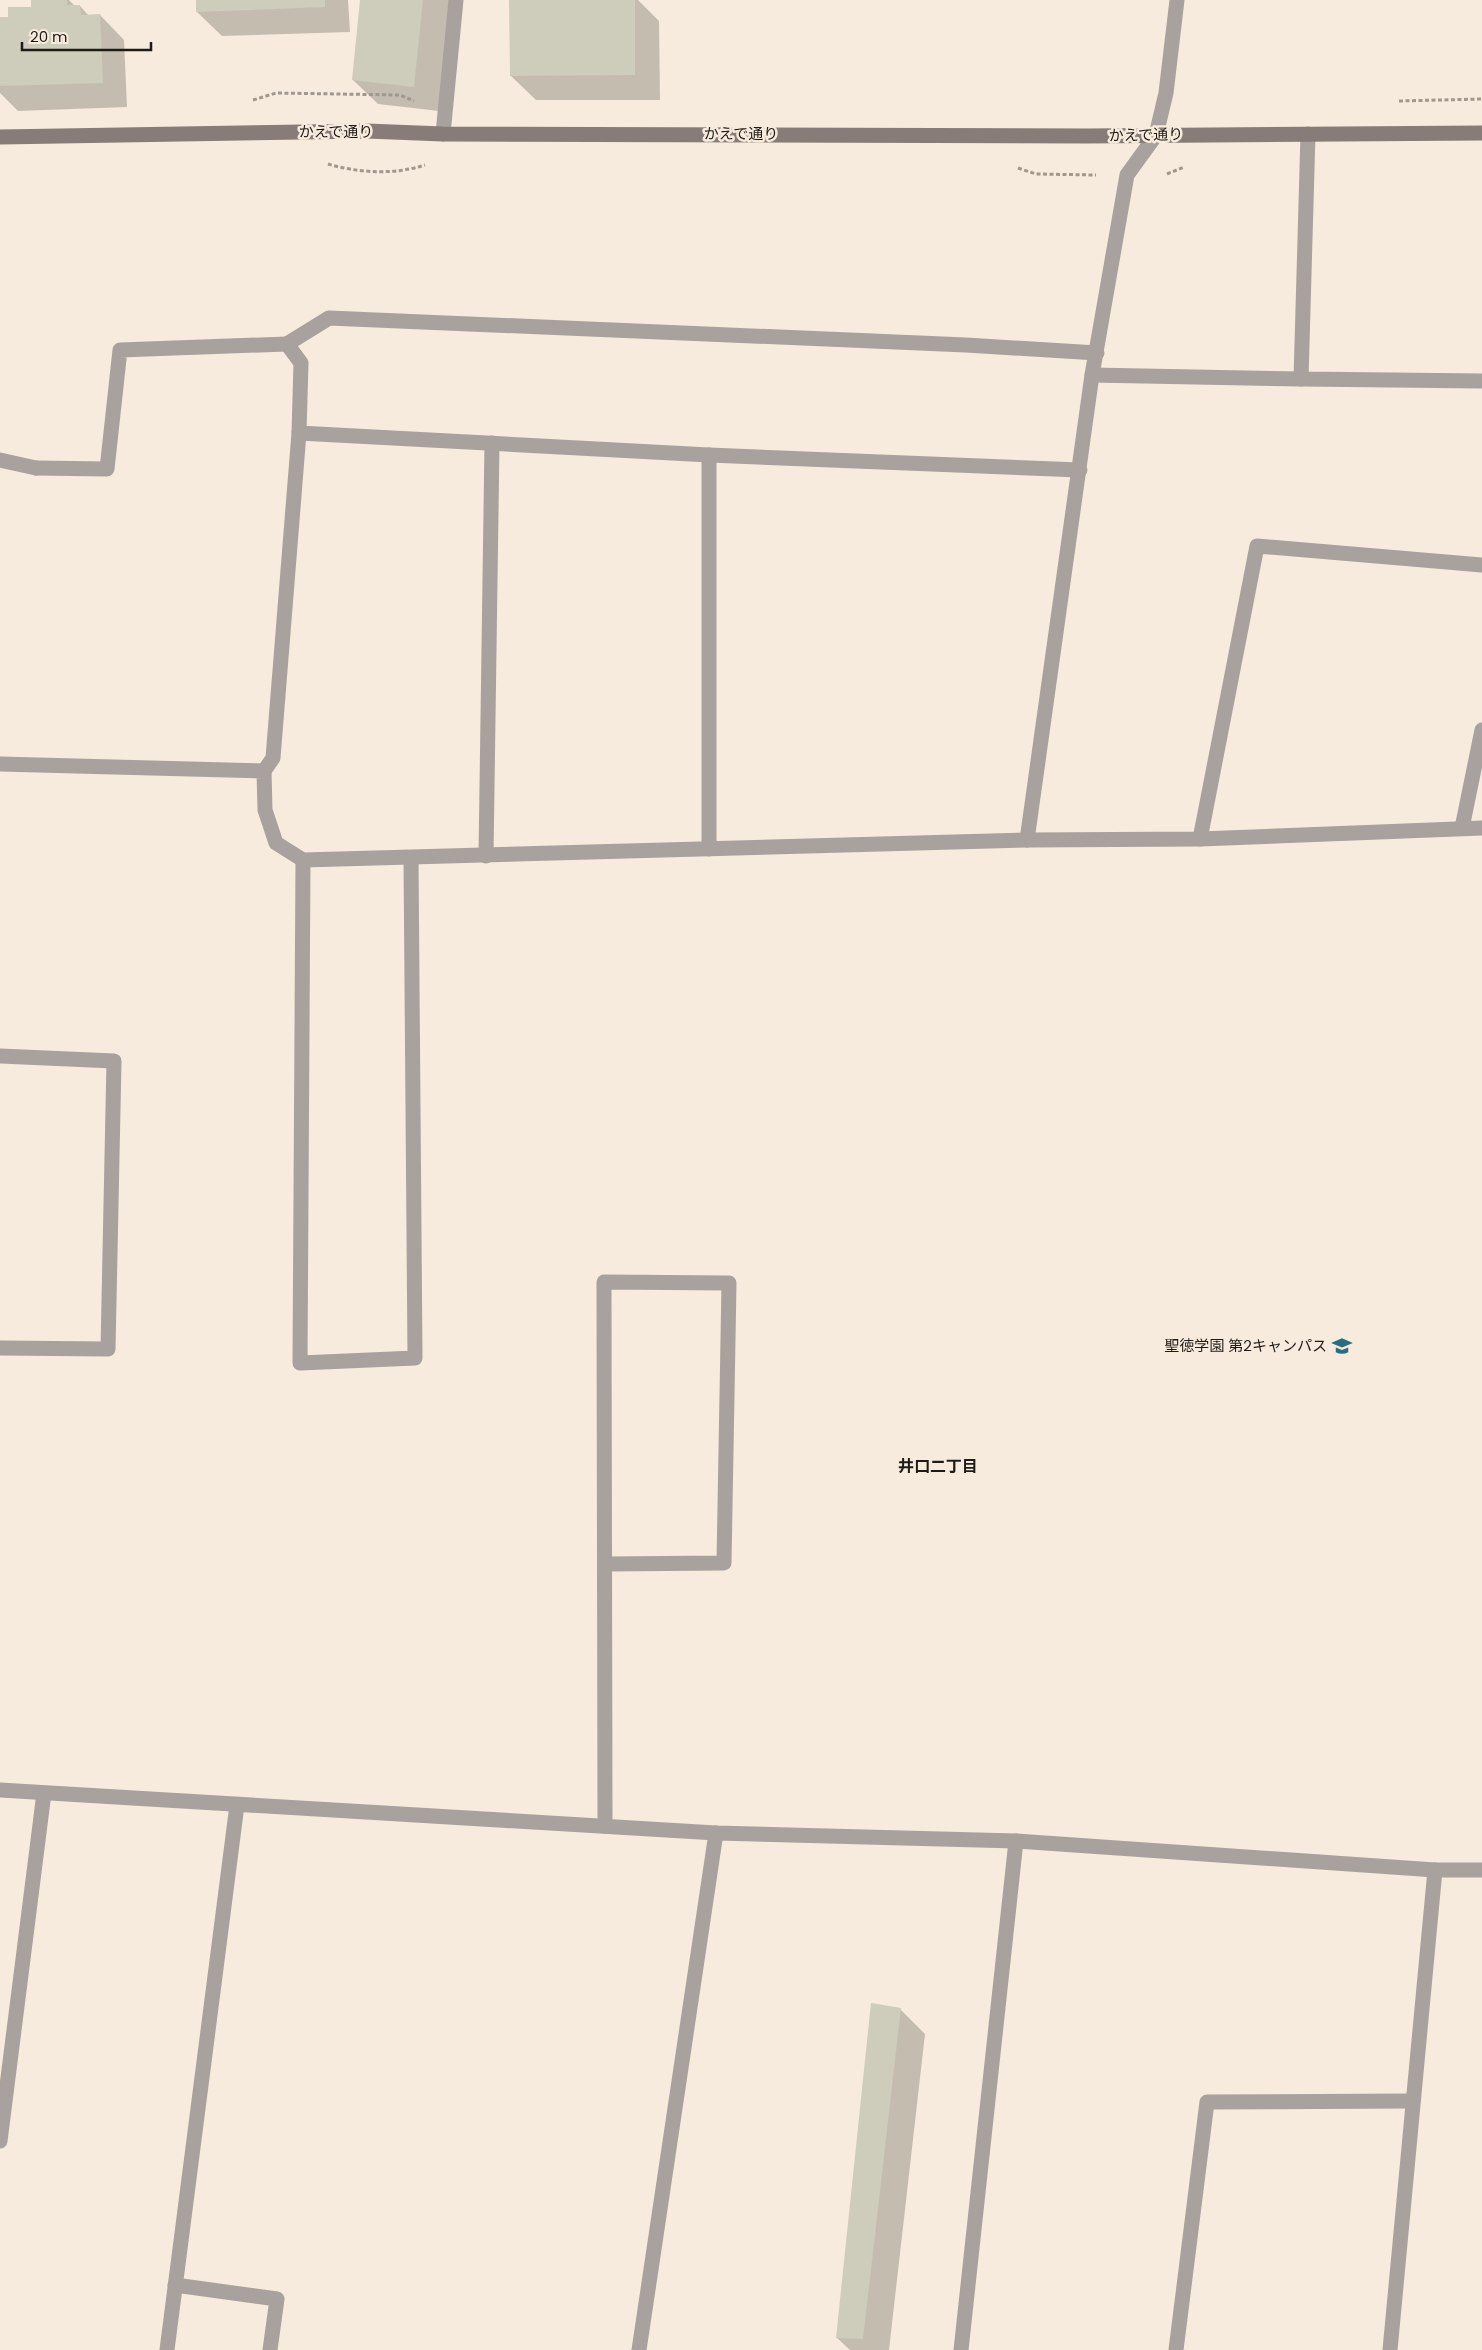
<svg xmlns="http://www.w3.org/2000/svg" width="1482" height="2350" viewBox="0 0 1482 2350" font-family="Poppins,'Noto Sans JP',sans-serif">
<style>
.shadow{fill:#0003}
.building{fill:#ceccbb}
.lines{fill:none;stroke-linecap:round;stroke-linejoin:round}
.path{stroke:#a0978d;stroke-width:3;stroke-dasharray:4 2.5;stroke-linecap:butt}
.lane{stroke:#a9a19d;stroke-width:15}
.street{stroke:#a9a19d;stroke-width:15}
.secondary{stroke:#877c77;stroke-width:15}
.labels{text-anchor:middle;stroke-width:5;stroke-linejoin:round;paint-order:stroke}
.street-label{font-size:15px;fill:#1e1a15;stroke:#f7ebdd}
.poi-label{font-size:15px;fill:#1e1a15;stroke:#f7ebdd;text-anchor:end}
.neighbourhood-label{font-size:16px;font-weight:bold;fill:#1e1a15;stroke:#f7ebdd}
</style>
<rect width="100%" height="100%" fill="#f7ebdd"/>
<g class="shadow">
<path d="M 32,0 L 69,0 L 75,6 L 80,6 L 89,16 L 100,15 L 124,40 L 127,107 L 18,111 L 0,93 L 0,19 L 9,18 L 32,8 Z"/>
<path d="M 197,0 L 348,0 L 350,32 L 222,36 L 197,12 Z"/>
<path d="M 361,0 L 450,0 L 439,111 L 378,104 L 353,80 Z"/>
<path d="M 511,0 L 638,0 L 659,21 L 660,100 L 536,100 L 511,76 Z"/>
<path d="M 900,2009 L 925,2034 L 889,2350 L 850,2350 L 837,2338 Z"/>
</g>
<g class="building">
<path d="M 31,0 L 67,0 L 67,5 L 80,5 L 81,15 L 100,14 L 103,83 L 0,86 L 0,17 L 8,17 L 8,7 L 31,7 Z"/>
<path d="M 196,0 L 325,0 L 325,7 L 196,12 Z"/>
<path d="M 360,0 L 423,0 L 414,87 L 352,80 Z"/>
<path d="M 509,0 L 635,0 L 635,75 L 510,76 Z"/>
<path d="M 871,2003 L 901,2008 L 863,2339 L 836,2338 Z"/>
</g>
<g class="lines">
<g class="path">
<path d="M 253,100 L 276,93 L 400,95 L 414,101"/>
<path d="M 1399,101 L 1482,99"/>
<path d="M 328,164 C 358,173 395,175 425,165"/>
<path d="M 1018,168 L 1036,174 L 1096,175"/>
<path d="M 1167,174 L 1184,167"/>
</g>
<g class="lane">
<path d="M 1308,134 L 1301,379 L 1482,381"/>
<path d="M 1092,375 L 1301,379"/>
<path d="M 36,468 L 107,469 L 120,350 L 287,344"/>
<path d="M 264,771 L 273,758 L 299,433"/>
<path d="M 709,849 L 709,455"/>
<path d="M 486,856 L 492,443"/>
<path d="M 303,860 L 300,1363 L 415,1358 L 411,858"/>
<path d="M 0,1056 L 114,1061 L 108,1349 L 0,1348"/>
<path d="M 605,1564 L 724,1563 L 729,1283 L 604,1282 L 605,1826"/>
<path d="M 175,2285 L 277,2299 L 270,2350"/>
<path d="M 1176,2350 L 1207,2102 L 1413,2101"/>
</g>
<g class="street">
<path d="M 443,134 L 456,0"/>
<path d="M 0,460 L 36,468"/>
<path d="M 1080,470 L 709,455 L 299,433 L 301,363 L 287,344 L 329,318 L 966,345 L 1097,353"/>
<path d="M 0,764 L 264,771 L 265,810 L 276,843 L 303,860 L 1027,840 L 1200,839 L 1482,828"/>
<path d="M 1462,828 L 1482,730"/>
<path d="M 1200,839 L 1257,546 L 1482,565"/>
<path d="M 1027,840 L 1092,375 L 1127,175 L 1156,135 L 1166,93 L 1177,0"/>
<path d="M 0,1790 L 716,1833 L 1016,1841 L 1435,1870 L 1482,1870"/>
<path d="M 0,2141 L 44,1793"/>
<path d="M 167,2350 L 237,1805"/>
<path d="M 639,2350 L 716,1833"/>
<path d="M 961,2350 L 1016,1841"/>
<path d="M 1390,2350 L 1435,1870"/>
</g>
<path class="secondary" d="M 0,137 L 367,131 L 443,134 L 1087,136 L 1482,133"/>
</g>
<defs>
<symbol id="school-bare" viewBox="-9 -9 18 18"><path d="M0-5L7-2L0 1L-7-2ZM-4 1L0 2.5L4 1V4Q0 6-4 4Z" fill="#2b6d80" stroke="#f7ebdd" stroke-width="2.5" paint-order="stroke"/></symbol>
</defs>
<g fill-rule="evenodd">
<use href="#school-bare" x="1328" y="1332" width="28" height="28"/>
</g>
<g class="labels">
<g class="street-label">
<text x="336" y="137">かえで通り</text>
<text x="741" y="139">かえで通り</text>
<text transform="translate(1146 135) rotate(-1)" y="5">かえで通り</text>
</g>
<g class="poi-label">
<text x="1327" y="1351">聖徳学園 第2キャンパス</text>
</g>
<g class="neighbourhood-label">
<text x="938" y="1472">井口二丁目</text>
</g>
</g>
<path d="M22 42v8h129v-8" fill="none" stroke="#1e1a15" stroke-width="2.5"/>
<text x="30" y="42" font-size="15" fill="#1e1a15" stroke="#f7ebdd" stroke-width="4" paint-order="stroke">20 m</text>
</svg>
